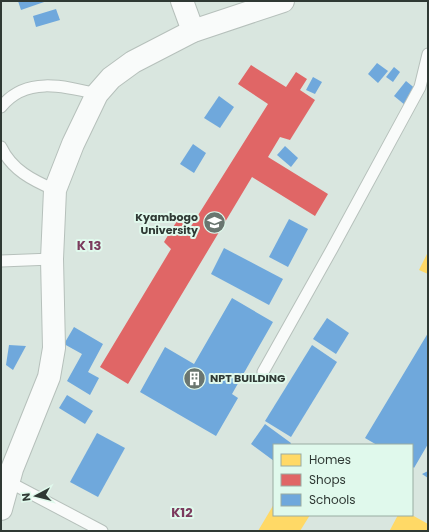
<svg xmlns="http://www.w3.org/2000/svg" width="429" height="532" viewBox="0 0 429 532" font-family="Poppins,sans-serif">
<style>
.homes{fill:#ffd966}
.shops{fill:#e06666}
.schools{fill:#6fa8dc}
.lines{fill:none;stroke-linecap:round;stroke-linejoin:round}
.service-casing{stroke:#b6c0bb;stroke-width:13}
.minor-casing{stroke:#b6c0bb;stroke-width:24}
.service{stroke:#f9fbfa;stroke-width:11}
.minor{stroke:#f9fbfa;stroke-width:22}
.labels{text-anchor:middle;stroke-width:4;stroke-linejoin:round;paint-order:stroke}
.poi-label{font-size:11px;font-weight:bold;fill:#2f3934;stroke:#e0f9ec;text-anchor:end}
.quarter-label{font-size:13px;font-weight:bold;fill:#7b3b5d;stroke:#e0f9ec}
</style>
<rect width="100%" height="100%" fill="#d9e6df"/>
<g class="homes">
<path d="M 428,252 L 428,274 L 419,270 Z"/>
<path d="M 274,504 L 274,515 L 310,515 L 300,531 L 258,531 Z"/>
<path d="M 398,515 L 412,515 L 428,524 L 428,531 L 392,531 L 390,530 Z"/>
</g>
<path class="shops" d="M 251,65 L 286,87 L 296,72 L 307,79 L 300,90 L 315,100 L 290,140 L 280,137 L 268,157 L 328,194 L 315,216 L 252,177 L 128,384 L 100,367 L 171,249 L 164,242 L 173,227 L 178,220 L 190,228 L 268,104 L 238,84 Z"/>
<g class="schools">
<path d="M 18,1 L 47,1 L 21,10 Z"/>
<path d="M 56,9 L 60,20 L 36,27 L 33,16 Z"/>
<path d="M 377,63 L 388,71 L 378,83 L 368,74 Z"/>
<path d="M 394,67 L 400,72 L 393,82 L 386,77 Z"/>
<path d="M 313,77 L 322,82 L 315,94 L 306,90 Z"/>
<path d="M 406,81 L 417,90 L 405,105 L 394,96 Z"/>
<path d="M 219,96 L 234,107 L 220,128 L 204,118 Z"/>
<path d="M 193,144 L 206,153 L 194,173 L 180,164 Z"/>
<path d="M 285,146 L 298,158 L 291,167 L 277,155 Z"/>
<path d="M 289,219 L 308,229 L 288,267 L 269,257 Z"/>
<path d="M 224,248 L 283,279 L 269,305 L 211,274 Z"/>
<path d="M 232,298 L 273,322 L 232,394 L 238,398 L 216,436 L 140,392 L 165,347 L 194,364 Z"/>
<path d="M 327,318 L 349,333 L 336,354 L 313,339 Z"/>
<path d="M 74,327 L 103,344 L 88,372 L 99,378 L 90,395 L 67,381 L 82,354 L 64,344 Z"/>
<path d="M 428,333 L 428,444 L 414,468 L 412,466 L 412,445 L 377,445 L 365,438 Z"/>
<path d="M 9,345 L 26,346 L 13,370 L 6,365 Z"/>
<path d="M 312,345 L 337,362 L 291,437 L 265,421 Z"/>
<path d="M 67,395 L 93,411 L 85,424 L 59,408 Z"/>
<path d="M 265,424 L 291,443 L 290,445 L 274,445 L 274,461 L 251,444 Z"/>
<path d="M 97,433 L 125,448 L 98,497 L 70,482 Z"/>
<path d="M 428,471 L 428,478 L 422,474 Z"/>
</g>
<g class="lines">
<defs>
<g id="service">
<path d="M 1,107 C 25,76 64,86 97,94"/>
<path d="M 1,147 C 12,170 32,180 55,190"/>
<path d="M 1,261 L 52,259"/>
<path d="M 263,372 L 332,249 L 420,87 L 428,54"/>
<path d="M 9,482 L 102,531"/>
</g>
<g id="minor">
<path d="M 182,1 L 193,31"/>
<path d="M 1,509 L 12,469 L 49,377 L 54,348 L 52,259 L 55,190 L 73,144 L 97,94 L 111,78 L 133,62 L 193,31 L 283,1"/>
</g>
</defs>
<use href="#service" class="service-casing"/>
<use href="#minor" class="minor-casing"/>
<use href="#service" class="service"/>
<use href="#minor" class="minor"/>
</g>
<defs>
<symbol id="university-disc" viewBox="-11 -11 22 22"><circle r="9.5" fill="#6a7670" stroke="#e0f9ec"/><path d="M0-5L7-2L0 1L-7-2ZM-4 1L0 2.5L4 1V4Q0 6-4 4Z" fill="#fff"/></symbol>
<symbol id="building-disc" viewBox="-11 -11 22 22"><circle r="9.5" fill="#6a7670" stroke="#e0f9ec"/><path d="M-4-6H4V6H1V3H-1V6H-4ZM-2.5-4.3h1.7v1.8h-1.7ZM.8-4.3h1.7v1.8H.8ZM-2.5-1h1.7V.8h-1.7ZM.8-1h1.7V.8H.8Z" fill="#fff"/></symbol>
</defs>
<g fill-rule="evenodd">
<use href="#university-disc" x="202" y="210" width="25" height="25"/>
<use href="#building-disc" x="182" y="366" width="25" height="25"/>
</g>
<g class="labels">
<g class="poi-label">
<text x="198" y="221">Kyambogo<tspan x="198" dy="13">University</tspan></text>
<text x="210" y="382" text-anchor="start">NPT BUILDING</text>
</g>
<g class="quarter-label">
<text x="89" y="250">K 13</text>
<text x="182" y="517">K12</text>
</g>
</g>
<rect width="429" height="532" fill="none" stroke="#2f3934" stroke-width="4"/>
<rect x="273" y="444" width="140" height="72" fill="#e0f9ec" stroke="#99aca2"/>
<rect x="281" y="454" width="20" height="12" fill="#ffd966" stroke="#99aca2"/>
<text x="309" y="464" font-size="12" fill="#2f3934">Homes</text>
<rect x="281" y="474" width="20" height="12" fill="#e06666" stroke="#99aca2"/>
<text x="309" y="484" font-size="12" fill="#2f3934">Shops</text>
<rect x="281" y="494" width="20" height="12" fill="#6fa8dc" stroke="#99aca2"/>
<text x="309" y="504" font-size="12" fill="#2f3934">Schools</text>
<g transform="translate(36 496) rotate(263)" stroke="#e0f9ec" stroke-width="3" paint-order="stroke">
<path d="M0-3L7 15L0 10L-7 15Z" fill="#2f3934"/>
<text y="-6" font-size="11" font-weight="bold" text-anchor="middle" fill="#2f3934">N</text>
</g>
</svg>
